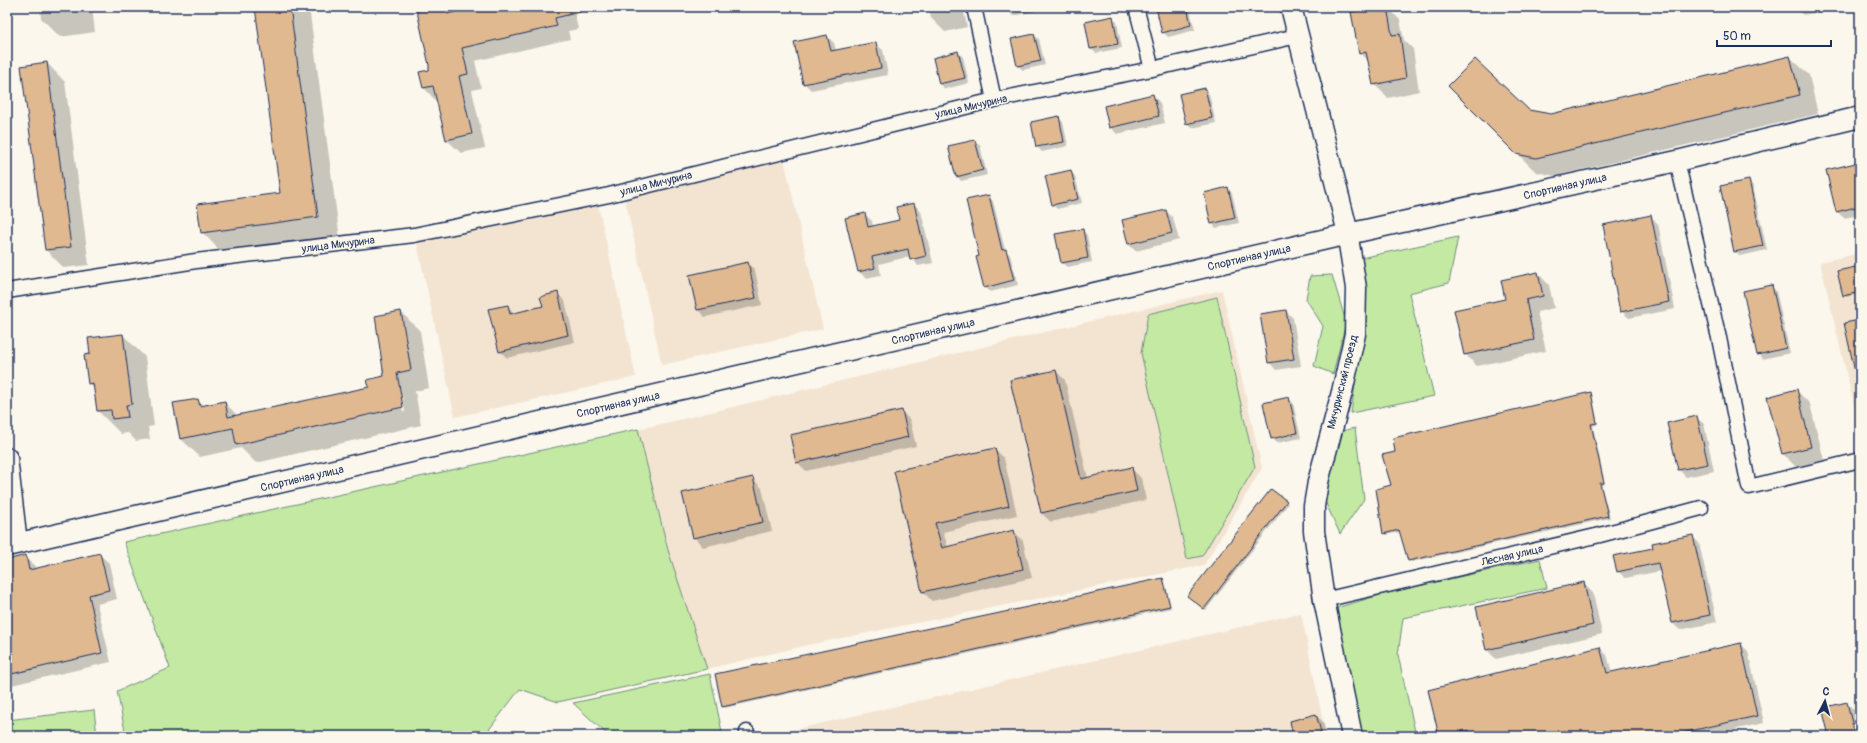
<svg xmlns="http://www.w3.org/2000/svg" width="1867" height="743" viewBox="0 0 1867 743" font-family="Pangolin,sans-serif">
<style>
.built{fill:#f3e4d1}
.green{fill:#c4e9a3;stroke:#708c80}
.shadow{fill:#0003;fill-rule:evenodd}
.building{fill:#e0b991;stroke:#1b2f5e}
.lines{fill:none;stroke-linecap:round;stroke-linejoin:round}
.street-casing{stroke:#1b2f5e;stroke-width:17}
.secondary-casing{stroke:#1b2f5e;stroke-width:23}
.street{stroke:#fbf7ec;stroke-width:14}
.secondary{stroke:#fbf7ec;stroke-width:20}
.labels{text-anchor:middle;stroke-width:3;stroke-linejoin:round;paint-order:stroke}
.street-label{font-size:11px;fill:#1b2f5e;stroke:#fbf7ec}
</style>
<rect width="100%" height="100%" fill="#fbf7ec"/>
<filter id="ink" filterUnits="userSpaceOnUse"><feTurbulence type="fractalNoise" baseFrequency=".025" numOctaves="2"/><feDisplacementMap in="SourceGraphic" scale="8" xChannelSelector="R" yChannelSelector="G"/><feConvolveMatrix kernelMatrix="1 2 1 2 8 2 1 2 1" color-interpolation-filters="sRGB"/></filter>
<g filter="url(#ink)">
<g class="built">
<path d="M 784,159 L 823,329 L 662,365 L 624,195 Z"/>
<path d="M 597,200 L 636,377 L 455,417 L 416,239 Z"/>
<path d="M 1860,253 L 1860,431 L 1820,262 Z"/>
<path d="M 1222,290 L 1262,468 L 1204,565 L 812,644 L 707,669 L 563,697 L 514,459 Z"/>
<path d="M 1301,613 L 1326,736 L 766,736 Z"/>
</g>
<g class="green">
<path d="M 1458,237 L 1449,283 L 1409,293 L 1434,396 L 1351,413 L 1364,320 L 1361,258 Z"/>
<path d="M 1332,275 L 1346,322 L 1333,374 L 1314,366 L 1323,326 L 1306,299 L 1310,276 Z"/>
<path d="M 1217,297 L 1255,467 L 1202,556 L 1187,559 L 1141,353 L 1148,314 Z"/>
<path d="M 1355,428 L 1364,499 L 1340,534 L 1323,497 L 1337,432 Z"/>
<path d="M 638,429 L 668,550 L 707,669 L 558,702 L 520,689 L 484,736 L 126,736 L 117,691 L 170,668 L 124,542 Z"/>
<path d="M 1540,559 L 1547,588 L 1403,618 L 1398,655 L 1416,736 L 1361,736 L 1336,608 L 1387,593 Z"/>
<path d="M 710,674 L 722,732 L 702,736 L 609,736 L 573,703 Z"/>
<path d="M 94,710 L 97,736 L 7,736 L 7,720 Z"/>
</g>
<g class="shadow">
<path d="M 40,7 L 92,7 L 95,32 L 60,37 L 41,18 Z"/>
<path d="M 256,7 L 309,7 L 340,239 L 224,255 L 202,232 L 281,194 Z"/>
<path d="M 417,7 L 456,7 L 457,12 L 480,7 L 573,7 L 578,29 L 568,31 L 570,39 L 475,61 L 481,88 L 472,90 L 485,148 L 461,153 L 447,140 L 437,102 L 424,88 L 430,70 Z"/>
<path d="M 929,7 L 963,7 L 967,27 L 945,32 L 931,18 Z"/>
<path d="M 1004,7 L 1035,7 L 1036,11 L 1013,16 Z"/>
<path d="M 1157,7 L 1189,7 L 1195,30 L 1168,37 L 1163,32 Z"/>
<path d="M 1385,7 L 1387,7 L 1400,20 L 1404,40 L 1413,49 L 1419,91 L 1388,98 L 1374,84 L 1370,63 L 1360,53 Z"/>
<path d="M 1796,7 L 1837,7 L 1837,9 L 1803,15 Z"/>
<path d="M 1112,17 L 1117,22 L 1122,48 L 1096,53 L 1091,49 Z"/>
<path d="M 1034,35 L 1039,39 L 1045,65 L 1023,70 L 1018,66 L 1012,40 Z"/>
<path d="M 827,36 L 834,43 L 836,51 L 875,43 L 883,50 L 888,75 L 811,90 L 804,83 Z"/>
<path d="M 958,53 L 963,57 L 969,83 L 945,89 L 940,84 L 934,58 Z"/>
<path d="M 1790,57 L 1809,75 L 1818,114 L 1555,176 L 1536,172 L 1449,86 L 1529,111 L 1551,115 Z"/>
<path d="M 47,63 L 65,82 L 89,265 L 64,268 L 46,250 Z"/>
<path d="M 1204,89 L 1209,94 L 1216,123 L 1192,128 L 1187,123 Z"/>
<path d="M 1153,95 L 1160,103 L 1165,123 L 1117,134 L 1110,127 Z"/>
<path d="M 1058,117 L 1063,122 L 1068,146 L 1042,152 L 1037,147 L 1032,123 Z"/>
<path d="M 975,141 L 980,145 L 987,175 L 961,181 L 957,176 Z"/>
<path d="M 1860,163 L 1860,215 L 1844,218 L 1836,211 Z"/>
<path d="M 1070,171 L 1075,176 L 1082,203 L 1057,209 L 1053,205 Z"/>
<path d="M 1749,181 L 1753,186 L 1767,250 L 1740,256 L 1735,251 Z"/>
<path d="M 1228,189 L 1232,193 L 1239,223 L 1216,228 L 1212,223 Z"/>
<path d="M 988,196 L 993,201 L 1005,250 L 1010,255 L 1018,285 L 990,292 L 985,287 Z"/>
<path d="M 914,204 L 921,211 L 933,263 L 918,266 L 911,256 L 879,264 L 881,275 L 866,278 L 858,271 L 865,214 L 872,221 L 873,227 L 900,221 Z"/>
<path d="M 1166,211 L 1173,218 L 1179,240 L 1136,251 L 1128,244 Z"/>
<path d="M 1651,216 L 1658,224 L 1675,309 L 1629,318 L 1621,311 Z"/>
<path d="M 1082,230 L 1087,235 L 1092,262 L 1067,267 L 1062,263 Z"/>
<path d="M 748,263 L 755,270 L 762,305 L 705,317 L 698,310 Z"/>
<path d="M 1860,267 L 1860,294 L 1846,297 L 1844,295 Z"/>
<path d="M 1538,273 L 1549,285 L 1554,308 L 1537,312 L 1546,351 L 1477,366 L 1465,354 L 1507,300 Z"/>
<path d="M 1771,286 L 1776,291 L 1790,353 L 1763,359 L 1758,354 Z"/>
<path d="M 558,294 L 565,301 L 575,342 L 507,358 L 500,351 L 508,306 L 515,314 L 544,307 Z"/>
<path d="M 1286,311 L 1293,318 L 1301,366 L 1276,370 L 1269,362 Z"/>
<path d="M 401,312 L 420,331 L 429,388 L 415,391 L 421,425 L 256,463 L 241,448 L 200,457 L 181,439 L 197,400 L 204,406 L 224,402 L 238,416 L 370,387 L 386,377 ZM 400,395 L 402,395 L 405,412 L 403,412 Z"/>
<path d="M 1860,321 L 1860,390 L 1845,324 Z"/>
<path d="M 123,335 L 145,357 L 154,426 L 148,427 L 150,439 L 136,441 L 128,433 L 121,434 L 98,411 L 95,390 L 89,383 L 91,355 Z"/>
<path d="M 1056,371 L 1065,380 L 1088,478 L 1131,468 L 1141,478 L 1146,500 L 1051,522 L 1041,513 L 1011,381 Z"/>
<path d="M 1796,390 L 1810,404 L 1824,460 L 1796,467 L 1783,454 Z"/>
<path d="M 1590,393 L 1592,395 L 1598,424 L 1593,426 L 1605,484 L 1601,485 L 1610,518 L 1411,562 L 1400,532 L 1386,535 L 1384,533 L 1393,486 L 1396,452 Z"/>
<path d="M 1288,398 L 1293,403 L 1301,438 L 1277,443 L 1272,438 Z"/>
<path d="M 901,411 L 910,420 L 916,446 L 806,471 L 797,462 Z"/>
<path d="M 1696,417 L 1704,424 L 1714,471 L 1686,477 L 1679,470 Z"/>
<path d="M 995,449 L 1004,458 L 1017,515 L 943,532 L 948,547 L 1014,531 L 1023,541 L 1032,578 L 932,601 L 923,592 L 895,471 Z"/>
<path d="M 752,478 L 762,488 L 772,531 L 703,547 L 694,537 Z"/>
<path d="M 1286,502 L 1288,504 L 1206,610 L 1191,598 Z"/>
<path d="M 1692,536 L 1699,543 L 1717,622 L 1680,630 L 1672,623 L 1661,571 L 1625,578 L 1618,571 L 1654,548 Z"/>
<path d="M 99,554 L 109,563 L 117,599 L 97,604 L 111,662 L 7,686 L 7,561 L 26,557 L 35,566 L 36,569 Z"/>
<path d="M 1163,579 L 1165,582 L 1171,608 L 725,708 L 723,706 Z"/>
<path d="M 1583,583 L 1593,593 L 1602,634 L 1496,659 L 1486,649 Z"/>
<path d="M 1741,644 L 1748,651 L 1764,723 L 1706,736 L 1441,736 L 1429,690 L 1600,648 L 1607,655 L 1612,673 Z"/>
<path d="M 1847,703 L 1854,710 L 1860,736 L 1830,736 Z"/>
<path d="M 1316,715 L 1323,722 L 1327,736 L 1294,736 Z"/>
<path d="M 1253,730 L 1259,736 L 1225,736 Z"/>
<path d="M 988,731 L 993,736 L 968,736 Z"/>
</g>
<g class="building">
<path d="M 255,7 L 290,7 L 318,217 L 201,233 L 197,204 L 280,193 Z"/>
<path d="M 416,7 L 446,7 L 447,14 L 476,7 L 579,7 L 580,12 L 555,18 L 557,26 L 462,48 L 468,74 L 459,76 L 472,134 L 446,140 L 433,86 L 423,88 L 419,72 L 429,70 L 429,65 Z"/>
<path d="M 1156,7 L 1187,7 L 1191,25 L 1162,33 Z"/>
<path d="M 1379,7 L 1387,7 L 1392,35 L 1400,34 L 1406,78 L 1373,85 L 1366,52 L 1359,54 L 1351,12 Z"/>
<path d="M 1113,16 L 1118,44 L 1090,49 L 1085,22 Z"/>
<path d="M 1034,34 L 1041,61 L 1017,66 L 1011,39 Z"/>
<path d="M 827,35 L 831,51 L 876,42 L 881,68 L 803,84 L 794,42 Z"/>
<path d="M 958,51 L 965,78 L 939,84 L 933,58 Z"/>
<path d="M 1790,56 L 1800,95 L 1536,158 L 1516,154 L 1448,86 L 1475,59 L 1529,110 L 1551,114 Z"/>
<path d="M 47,62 L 71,247 L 45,250 L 21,66 Z"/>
<path d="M 1205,88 L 1212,118 L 1186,124 L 1179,94 Z"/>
<path d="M 1153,94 L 1159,116 L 1109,128 L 1104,106 Z"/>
<path d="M 1059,116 L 1064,142 L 1036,147 L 1031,122 Z"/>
<path d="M 975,140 L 983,170 L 956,177 L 948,146 Z"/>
<path d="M 1860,162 L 1860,206 L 1836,212 L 1826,170 Z"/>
<path d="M 1071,170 L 1078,199 L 1052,205 L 1045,176 Z"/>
<path d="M 1749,180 L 1763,246 L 1734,252 L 1720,186 Z"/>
<path d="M 1228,187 L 1235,218 L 1211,224 L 1204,193 Z"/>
<path d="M 989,195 L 1002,250 L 1006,249 L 1014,280 L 984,288 L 976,257 L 979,256 L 966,200 Z"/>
<path d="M 914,203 L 926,256 L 910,260 L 908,249 L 872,257 L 875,268 L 858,272 L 845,218 L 865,213 L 868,227 L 899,220 L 896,207 Z"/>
<path d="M 1166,210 L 1172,233 L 1128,244 L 1122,220 Z"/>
<path d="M 1651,215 L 1669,302 L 1620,312 L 1603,225 Z"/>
<path d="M 1083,229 L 1088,258 L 1061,263 L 1055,234 Z"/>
<path d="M 748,262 L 756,298 L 697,310 L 689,275 Z"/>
<path d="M 1860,266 L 1860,292 L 1843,296 L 1837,271 Z"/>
<path d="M 1538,272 L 1543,296 L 1526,300 L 1534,340 L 1464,355 L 1454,310 L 1505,299 L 1501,280 Z"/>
<path d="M 1772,285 L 1786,348 L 1757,355 L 1743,291 Z"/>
<path d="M 558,292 L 568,335 L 499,352 L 488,309 L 508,305 L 510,314 L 543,306 L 540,297 Z"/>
<path d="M 1286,310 L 1294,359 L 1268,363 L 1260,314 Z"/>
<path d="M 401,311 L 411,370 L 397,373 L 403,407 L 236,445 L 233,428 L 180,439 L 173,403 L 198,399 L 200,406 L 225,401 L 228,417 L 369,387 L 367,380 L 384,376 L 375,316 Z"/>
<path d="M 1860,320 L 1860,371 L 1855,372 L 1844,323 Z"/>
<path d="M 123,334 L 132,404 L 126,405 L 128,417 L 112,419 L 111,410 L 97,411 L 93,383 L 88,384 L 84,355 L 90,354 L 88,338 Z"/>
<path d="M 1056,370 L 1081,479 L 1132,467 L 1137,491 L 1041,513 L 1010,380 Z"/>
<path d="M 1797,389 L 1811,447 L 1782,454 L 1767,397 Z"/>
<path d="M 1591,392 L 1597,423 L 1591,424 L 1604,483 L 1600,483 L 1608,516 L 1408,561 L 1399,530 L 1383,534 L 1376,489 L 1391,485 L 1382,455 L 1395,452 L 1393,438 Z"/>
<path d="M 1289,397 L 1297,433 L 1271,439 L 1263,403 Z"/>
<path d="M 902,410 L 908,437 L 796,463 L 790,435 Z"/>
<path d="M 1697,416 L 1708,464 L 1678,470 L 1667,423 Z"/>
<path d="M 995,448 L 1009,506 L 935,523 L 942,548 L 1014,530 L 1023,569 L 922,592 L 894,471 Z"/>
<path d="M 753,477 L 763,522 L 693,538 L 682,493 Z"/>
<path d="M 1271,489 L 1287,501 L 1204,609 L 1187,596 Z"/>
<path d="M 1693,535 L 1710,615 L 1672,623 L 1658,563 L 1617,572 L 1613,556 L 1653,548 L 1652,543 Z"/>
<path d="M 100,553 L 109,590 L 89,595 L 102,653 L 7,675 L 7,560 L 26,555 L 29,570 Z"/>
<path d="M 1163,578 L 1170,606 L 722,707 L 715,674 Z"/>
<path d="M 1584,582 L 1593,625 L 1486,650 L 1476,607 Z"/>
<path d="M 1741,643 L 1757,716 L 1668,736 L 1470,736 L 1469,730 L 1439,736 L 1428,690 L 1600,647 L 1607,673 Z"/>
<path d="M 1847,702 L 1855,736 L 1829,736 L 1822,708 Z"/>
<path d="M 1316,714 L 1322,736 L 1293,736 L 1290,721 Z"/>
</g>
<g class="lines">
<defs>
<g id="street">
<path d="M 974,7 L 994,100"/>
<path d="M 1136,7 L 1152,69"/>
<path d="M 1677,161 L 1719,338 L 1749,487 L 1860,460"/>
<path d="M 7,291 L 196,261 L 414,235 L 609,195 L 994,100 L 1152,69 L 1297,36"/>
<path d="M 1324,600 L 1600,535 L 1701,508"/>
<path d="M 747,732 L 747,736"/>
</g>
<g id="secondary">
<path d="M 1291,7 L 1346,225 L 1356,288 L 1355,334 L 1342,392 L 1318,482 L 1314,506 L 1314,531 L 1324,600 L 1352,736"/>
<path d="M 7,458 L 17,543"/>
<path d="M 7,546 L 1348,234 L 1677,161 L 1860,117"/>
</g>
</defs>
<use href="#street" class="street-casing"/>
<use href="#secondary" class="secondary-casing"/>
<use href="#street" class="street"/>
<use href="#secondary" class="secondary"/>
</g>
</g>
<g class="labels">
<g class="street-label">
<text transform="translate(971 106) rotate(-13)" y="4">улица Мичурина</text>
<text transform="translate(656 183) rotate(-14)" y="4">улица Мичурина</text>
<text transform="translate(1565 186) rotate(-13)" y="4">Спортивная улица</text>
<text transform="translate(338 244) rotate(-7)" y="4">улица Мичурина</text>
<text transform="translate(1249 257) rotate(-13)" y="4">Спортивная улица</text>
<text transform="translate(933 331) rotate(-13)" y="4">Спортивная улица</text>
<text transform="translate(1342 382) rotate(-76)" y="4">Мичуринский проезд</text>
<text transform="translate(618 404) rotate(-13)" y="4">Спортивная улица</text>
<text transform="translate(302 478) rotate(-13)" y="4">Спортивная улица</text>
<text transform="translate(1512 555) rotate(-13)" y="4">Лесная улица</text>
</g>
</g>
<rect width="1867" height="743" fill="none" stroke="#fbf7ec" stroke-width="24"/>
<rect x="12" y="12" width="1843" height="719" fill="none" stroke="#1b2f5e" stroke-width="1.5" filter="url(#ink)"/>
<g transform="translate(1825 701) rotate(6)" stroke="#fbf7ec" stroke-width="3" paint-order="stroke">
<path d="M0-3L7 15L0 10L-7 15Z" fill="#1b2f5e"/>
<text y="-6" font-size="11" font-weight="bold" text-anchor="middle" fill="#1b2f5e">С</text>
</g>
<path d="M1717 40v6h114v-6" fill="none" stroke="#1b2f5e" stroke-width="2"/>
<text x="1723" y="40" font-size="12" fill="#1b2f5e" stroke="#fbf7ec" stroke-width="3" paint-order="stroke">50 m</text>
</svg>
